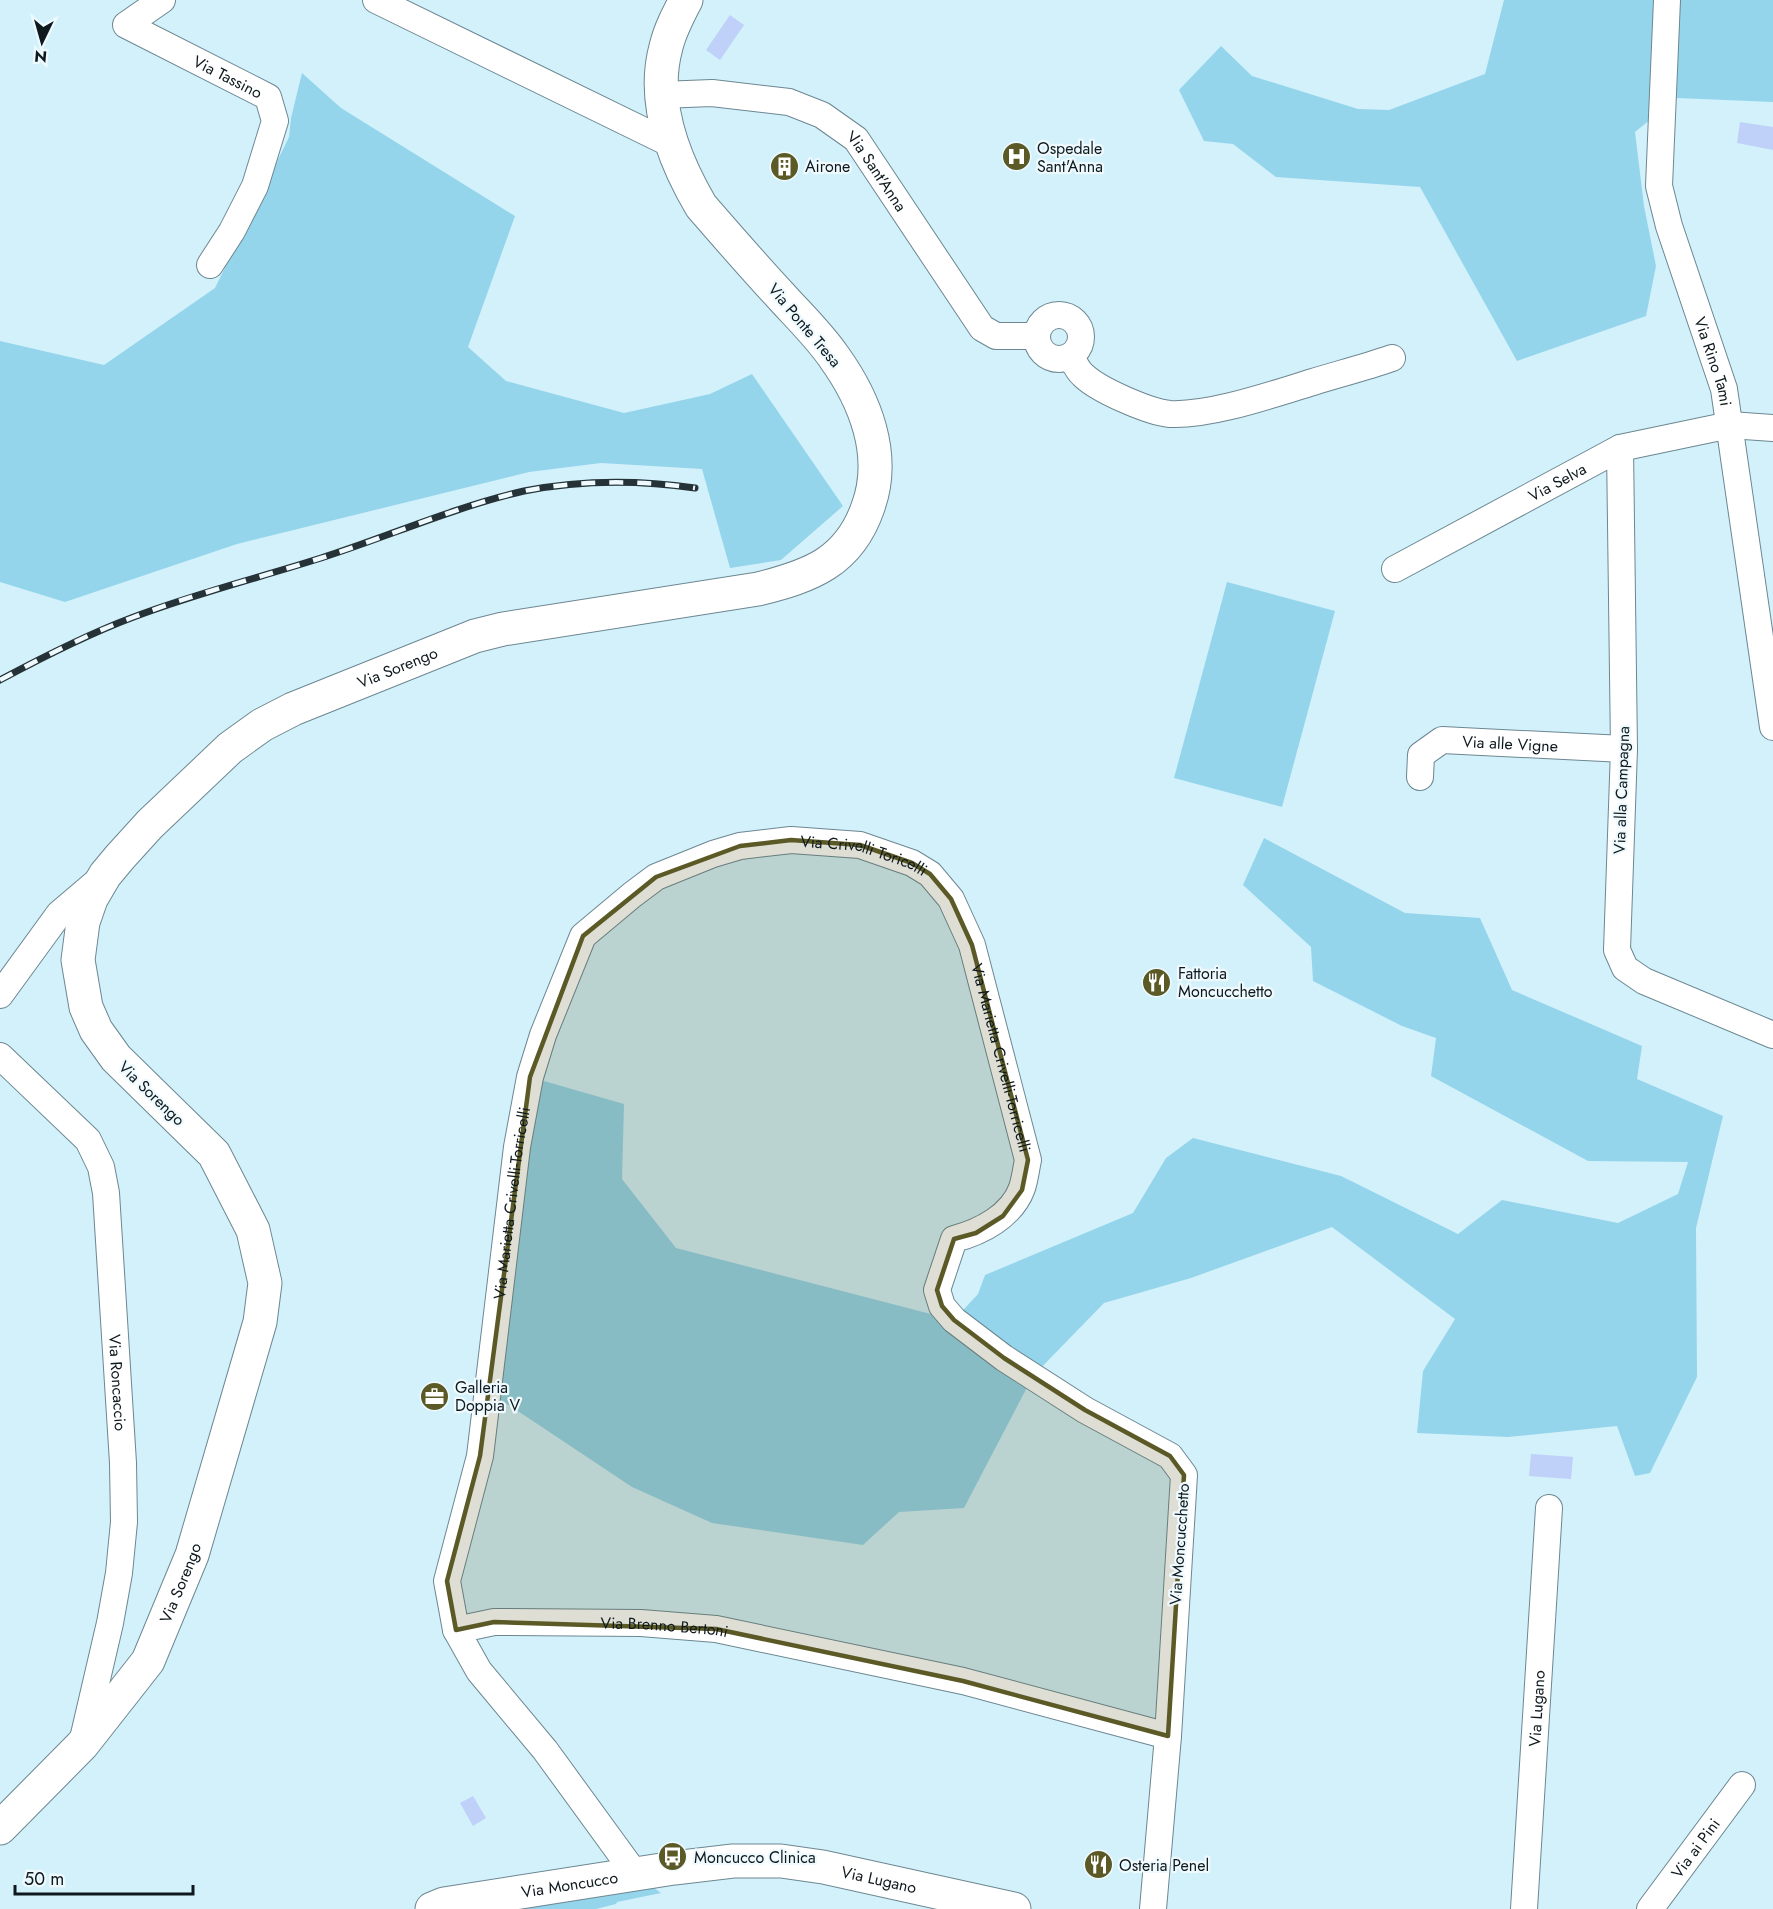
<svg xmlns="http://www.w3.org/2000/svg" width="1773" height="1909" viewBox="0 0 1773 1909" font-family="Jost,sans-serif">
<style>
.green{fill:#94d5ec}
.water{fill:#bfd0f9}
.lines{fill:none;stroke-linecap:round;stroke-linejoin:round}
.street-casing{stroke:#6c8791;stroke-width:28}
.secondary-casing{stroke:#6c8791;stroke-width:35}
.street{stroke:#fff;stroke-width:26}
.secondary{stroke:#fff;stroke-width:33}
.rail-casing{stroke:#253237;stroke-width:7}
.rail{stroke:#effaff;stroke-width:4.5;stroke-dasharray:14;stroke-linecap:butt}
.marked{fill:#5b5926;fill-opacity:0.2;stroke:#5b5926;stroke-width:4.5;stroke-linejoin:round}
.labels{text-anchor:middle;stroke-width:4.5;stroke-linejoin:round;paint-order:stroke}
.street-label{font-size:16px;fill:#0e191d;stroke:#effaff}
.poi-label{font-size:16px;fill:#0e191d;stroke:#effaff;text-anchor:start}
</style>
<rect width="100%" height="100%" fill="#d3f1fb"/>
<g class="green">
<path d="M 1504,0 L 1773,0 L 1773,102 L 1677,98 L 1635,132 L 1644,206 L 1656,266 L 1646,316 L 1517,361 L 1420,187 L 1276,177 L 1233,144 L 1204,141 L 1179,90 L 1221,46 L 1252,76 L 1358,109 L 1389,110 L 1485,74 Z"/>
<path d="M 302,73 L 341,108 L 515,216 L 468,347 L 506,381 L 624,413 L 710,394 L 752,374 L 843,506 L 781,560 L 730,568 L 702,469 L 601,463 L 529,472 L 237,544 L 65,602 L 0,582 L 0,341 L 104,365 L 215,288 L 289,137 L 291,118 Z"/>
<path d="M 1227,582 L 1335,611 L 1282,807 L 1174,778 Z"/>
<path d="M 1264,838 L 1405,913 L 1480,918 L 1512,990 L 1642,1046 L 1637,1079 L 1723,1116 L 1696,1228 L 1697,1377 L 1650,1473 L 1635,1476 L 1617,1426 L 1508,1437 L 1417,1433 L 1423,1371 L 1455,1319 L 1332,1227 L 1191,1278 L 1104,1303 L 1033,1376 L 964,1508 L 899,1512 L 863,1545 L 712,1523 L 632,1487 L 489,1392 L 530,1077 L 624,1104 L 622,1179 L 676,1248 L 954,1320 L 978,1294 L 985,1275 L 1133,1213 L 1166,1158 L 1193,1138 L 1341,1176 L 1458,1234 L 1502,1200 L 1618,1223 L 1678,1194 L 1688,1162 L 1588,1161 L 1431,1076 L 1436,1038 L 1402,1026 L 1313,981 L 1311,947 L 1243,885 Z"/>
<path d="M 636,1875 L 661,1893 L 617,1902 L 616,1904 L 596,1909 L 432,1909 Z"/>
</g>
<g class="water">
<path d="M 730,15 L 744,25 L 720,60 L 706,50 Z"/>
<path d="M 1740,122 L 1773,127 L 1773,150 L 1737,143 Z"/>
<path d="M 1531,1454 L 1573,1457 L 1571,1479 L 1529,1476 Z"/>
<path d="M 473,1796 L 486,1818 L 473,1826 L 460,1803 Z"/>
</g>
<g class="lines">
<defs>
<g id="street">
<path id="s1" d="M 162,0 L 126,25 L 268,97 L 275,121 L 255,186 L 232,231 L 210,265"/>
<path d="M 376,0 L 673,145"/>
<path id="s2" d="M 1667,0 L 1659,186 L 1669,226 L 1724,389 L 1773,727"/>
<path id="s3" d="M 661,95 L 712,93 L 789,102 L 822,115 L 856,139 L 982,328 L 996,336 L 1036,336"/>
<circle cx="1059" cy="337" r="22"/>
<path d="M 1071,356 C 1074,362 1077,370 1083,375 C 1098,390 1149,412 1170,414 C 1211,416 1273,394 1313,382 C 1339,374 1366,367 1392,358"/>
<path d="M 1620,448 L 1624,749 L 1617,950 L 1625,968 L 1644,981 L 1773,1035"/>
<path id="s4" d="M 1395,569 L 1620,448 L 1730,425 L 1773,428"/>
<path id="s5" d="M 1420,777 L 1421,755 L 1442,740 L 1624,749"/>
<path d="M 0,995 L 59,914 L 99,880"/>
<path id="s6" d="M 0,1056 L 88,1140 L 101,1167 L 106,1193 L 123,1463 L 124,1522 L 119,1573 L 110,1623 L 83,1739"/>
<path id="s7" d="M 456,1630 L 447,1581 L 480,1456 L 517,1147 L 530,1077 L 543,1035 L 583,936 L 632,895 L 656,877 L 713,854 L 740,846 L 791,840 L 860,845 L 912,863 L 930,874 L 951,899 L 972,945 L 1028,1160 C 1026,1169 1025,1179 1022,1188 C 1012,1216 981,1232 954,1239 L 937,1290 L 942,1306 L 954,1320 L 1004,1358 L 1085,1410 L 1170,1456 L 1184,1475 L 1168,1736 L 1153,1909"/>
<path id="s8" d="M 636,1875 L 545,1750 L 479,1671 L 456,1630 L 494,1622 L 641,1623 L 716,1629 L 963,1681 L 1168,1736"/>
<path id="s9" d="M 1524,1909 L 1549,1508"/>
<path id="s10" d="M 1650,1909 L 1742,1785"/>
</g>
<g id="secondary">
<path id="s11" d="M 0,1828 L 82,1745 L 148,1661 L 192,1555 L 260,1322 L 265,1283 L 253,1230 L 214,1154 L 116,1058 L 96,1030 L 86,1007 L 78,960 L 83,922 L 91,899 L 105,875 L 120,857 L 150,824 L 230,748 L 262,725 L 293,709 L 475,636 L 503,629 L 758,589 C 811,576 849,562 868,507 C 887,455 865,400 834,357 C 819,335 798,315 780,295 C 753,266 727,236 701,206 C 674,160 651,101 666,47 C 670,30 678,15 686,0"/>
<path id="s12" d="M 432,1909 L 444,1904 L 674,1868 L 733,1861 L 781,1861 L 823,1867 L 1014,1909"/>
</g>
</defs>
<use href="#street" class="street-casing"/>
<use href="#secondary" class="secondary-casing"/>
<use href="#street" class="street"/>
<use href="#secondary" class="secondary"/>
<defs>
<path id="rail" d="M 0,680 C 43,657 86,635 131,618 C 193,594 258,578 321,558 C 387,537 457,506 524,491 C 580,480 639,480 695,488"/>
</defs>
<use href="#rail" class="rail-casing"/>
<use href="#rail" class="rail"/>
</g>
<path class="marked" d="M 791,840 L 860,845 L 912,863 L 930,874 L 951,899 L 972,945 L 1028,1160 L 1022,1190 L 1003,1216 L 976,1233 L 954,1239 L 937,1290 L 942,1306 L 954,1320 L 1004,1358 L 1085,1410 L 1170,1456 L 1184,1475 L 1168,1736 L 963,1681 L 716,1629 L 494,1622 L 456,1630 L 447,1581 L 480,1456 L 530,1077 L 583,936 L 656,877 L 740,846 Z"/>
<defs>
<symbol id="hospital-disc" viewBox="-11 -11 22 22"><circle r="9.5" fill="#5b5926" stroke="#effaff"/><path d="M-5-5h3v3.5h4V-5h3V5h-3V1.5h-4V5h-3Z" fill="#fff"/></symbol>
<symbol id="building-disc" viewBox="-11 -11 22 22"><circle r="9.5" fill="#5b5926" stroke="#effaff"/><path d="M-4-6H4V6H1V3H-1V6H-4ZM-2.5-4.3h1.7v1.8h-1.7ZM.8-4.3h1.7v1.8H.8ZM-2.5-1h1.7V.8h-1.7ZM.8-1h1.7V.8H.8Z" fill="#fff"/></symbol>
<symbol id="restaurant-disc" viewBox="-11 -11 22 22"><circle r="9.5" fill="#5b5926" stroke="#effaff"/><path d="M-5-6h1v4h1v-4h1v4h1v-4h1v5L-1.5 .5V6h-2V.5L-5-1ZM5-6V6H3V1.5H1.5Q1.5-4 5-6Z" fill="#fff"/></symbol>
<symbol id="office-disc" viewBox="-11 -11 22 22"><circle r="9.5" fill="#5b5926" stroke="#effaff"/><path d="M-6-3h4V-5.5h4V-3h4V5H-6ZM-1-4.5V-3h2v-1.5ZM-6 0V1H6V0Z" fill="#fff"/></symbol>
<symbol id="bus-disc" viewBox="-11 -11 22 22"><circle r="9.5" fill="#5b5926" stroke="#effaff"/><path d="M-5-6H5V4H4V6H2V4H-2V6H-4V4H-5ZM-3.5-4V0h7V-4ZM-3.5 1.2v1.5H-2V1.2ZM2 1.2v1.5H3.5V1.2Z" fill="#fff"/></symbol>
</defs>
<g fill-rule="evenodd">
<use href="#hospital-disc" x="1000" y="140" width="33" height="33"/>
<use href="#building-disc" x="768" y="150" width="33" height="33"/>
<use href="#restaurant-disc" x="1140" y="966" width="33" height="33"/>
<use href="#office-disc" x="418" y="1380" width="33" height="33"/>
<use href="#bus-disc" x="656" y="1840" width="33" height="33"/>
<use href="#restaurant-disc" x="1082" y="1848" width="33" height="33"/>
</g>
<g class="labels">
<g class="street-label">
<text dy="6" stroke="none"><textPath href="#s1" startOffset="158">Via Tassino</textPath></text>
<text dy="6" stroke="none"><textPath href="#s3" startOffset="244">Via Sant'Anna</textPath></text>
<text transform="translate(805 325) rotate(50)" y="6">Via Ponte Tresa</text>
<text dy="6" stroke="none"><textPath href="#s2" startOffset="370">Via Rino Tami</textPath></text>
<text dy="6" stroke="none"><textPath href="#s4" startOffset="184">Via Selva</textPath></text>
<text dy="6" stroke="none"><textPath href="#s11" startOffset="1460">Via Sorengo</textPath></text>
<text dy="6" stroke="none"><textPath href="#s5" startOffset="116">Via alle Vigne</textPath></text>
<text transform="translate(1621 790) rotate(-88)" y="6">Via alla Campagna</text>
<text dy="6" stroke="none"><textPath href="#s7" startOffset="1022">Via Crivelli Toricelli</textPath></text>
<text dy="6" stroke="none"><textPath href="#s7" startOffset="1292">Via Marietta Crivelli-Torricelli</textPath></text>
<text transform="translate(152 1093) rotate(44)" y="6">Via Sorengo</text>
<text dy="6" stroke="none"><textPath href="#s7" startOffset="434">Via Marietta Crivelli-Torricelli</textPath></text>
<text dy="6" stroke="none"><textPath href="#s6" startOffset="368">Via Roncaccio</textPath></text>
<text transform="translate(1179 1544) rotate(-86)" y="6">Via Moncucchetto</text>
<text dy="6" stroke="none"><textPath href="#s11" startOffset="308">Via Sorengo</textPath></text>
<text dy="6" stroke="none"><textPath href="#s8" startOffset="514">Via Brenno Bertoni</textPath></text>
<text dy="6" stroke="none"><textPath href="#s9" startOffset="201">Via Lugano</textPath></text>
<text dy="6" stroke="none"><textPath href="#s10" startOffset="76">Via ai Pini</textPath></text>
<text dy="6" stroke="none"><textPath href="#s12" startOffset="453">Via Lugano</textPath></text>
<text dy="6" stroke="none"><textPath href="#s12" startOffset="140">Via Moncucco</textPath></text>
</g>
<g class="poi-label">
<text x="1037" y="154">Ospedale<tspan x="1037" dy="18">Sant'Anna</tspan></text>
<text x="805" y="172">Airone</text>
<text x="1178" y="979">Fattoria<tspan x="1178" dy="18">Moncucchetto</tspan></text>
<text x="455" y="1393">Galleria<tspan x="455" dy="18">Doppia V</tspan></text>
<text x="694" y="1863">Moncucco Clinica</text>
<text x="1119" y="1871">Osteria Penel</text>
</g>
</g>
<g transform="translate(42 42) rotate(185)" stroke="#effaff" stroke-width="4.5" paint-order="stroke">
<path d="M0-4.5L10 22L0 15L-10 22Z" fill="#0e191d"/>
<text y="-9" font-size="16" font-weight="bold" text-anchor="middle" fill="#0e191d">N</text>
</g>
<path d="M15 1885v9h178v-9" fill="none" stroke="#0e191d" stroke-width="3"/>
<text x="24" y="1885" font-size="18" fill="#0e191d" stroke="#effaff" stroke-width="4.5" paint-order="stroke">50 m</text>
</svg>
